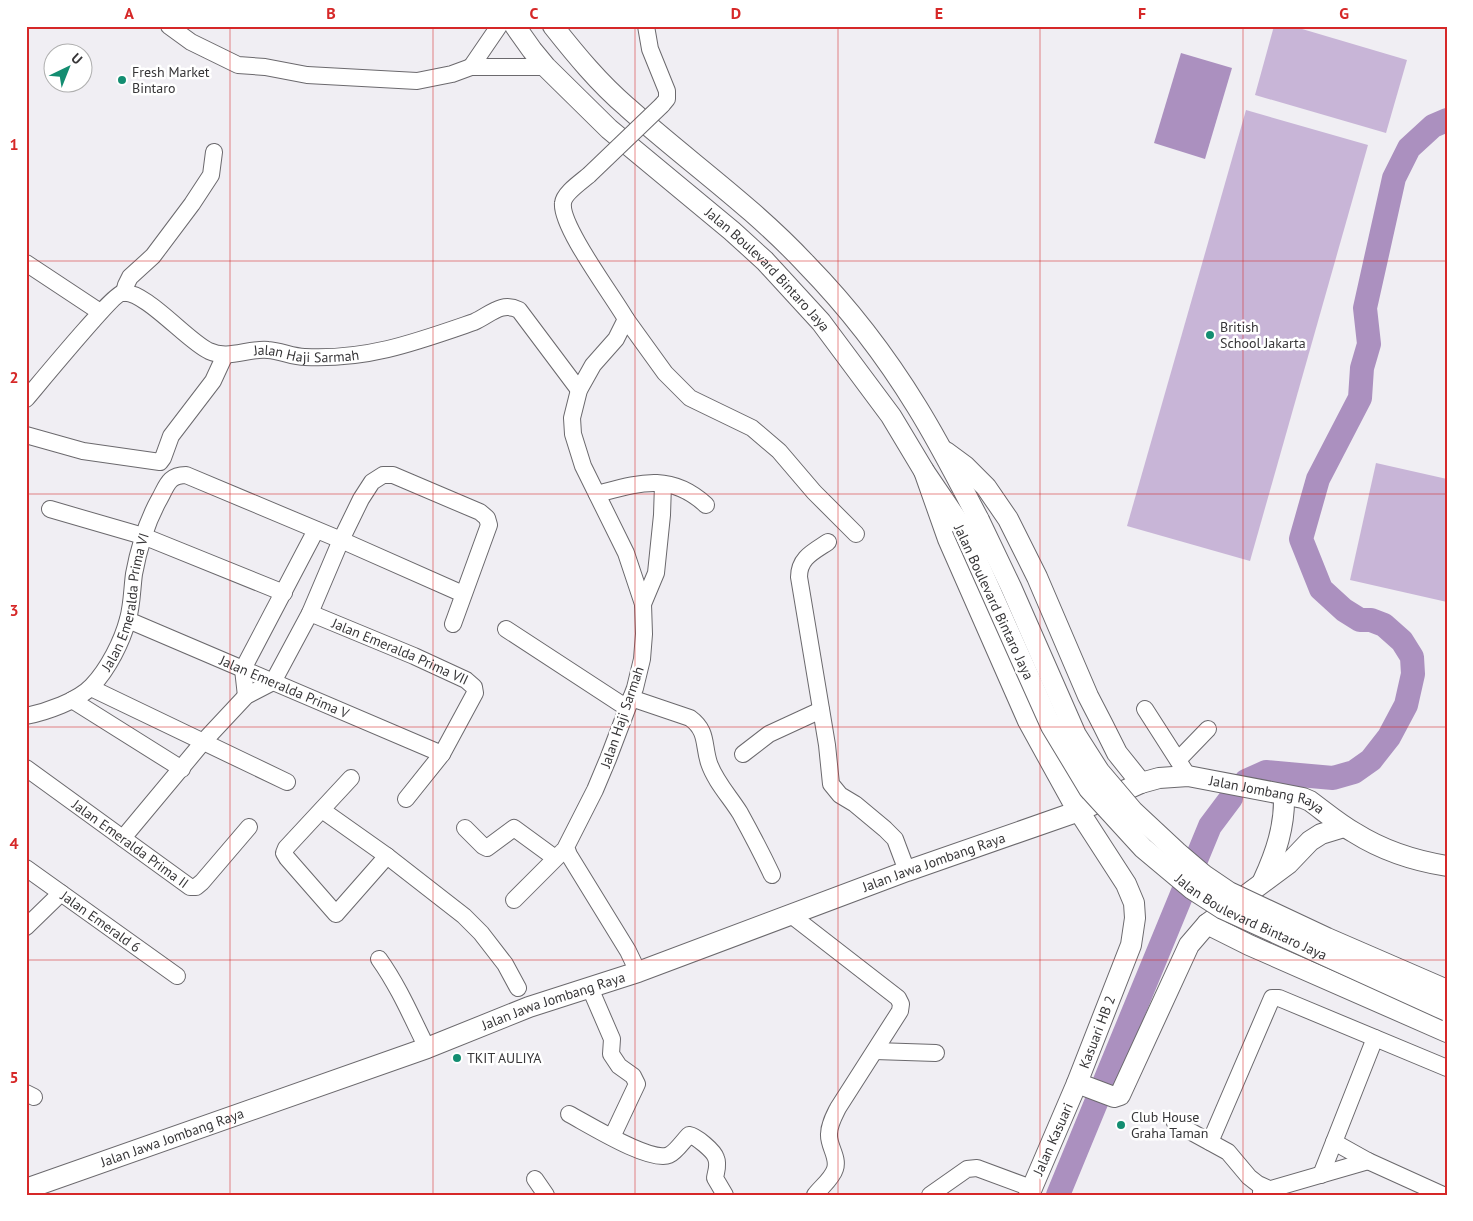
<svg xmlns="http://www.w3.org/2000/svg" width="1473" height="1221" viewBox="0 0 1473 1221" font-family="'PT Sans',sans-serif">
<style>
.green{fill:#c8b5d7}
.water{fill:#ab90bf}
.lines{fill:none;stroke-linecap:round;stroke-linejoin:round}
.river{stroke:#ab90bf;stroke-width:24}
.minor-casing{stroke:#6b696d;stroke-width:18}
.major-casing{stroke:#6b696d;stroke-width:22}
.minor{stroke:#fff;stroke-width:16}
.major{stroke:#fff;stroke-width:20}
.minor-bridge-casing{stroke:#6b696d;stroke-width:18;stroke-linecap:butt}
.major-bridge-casing{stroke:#6b696d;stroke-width:22;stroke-linecap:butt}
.minor-bridge{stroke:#fff;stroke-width:16}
.major-bridge{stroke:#fff;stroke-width:20}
.grid{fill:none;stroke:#d62828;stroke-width:1;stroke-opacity:0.55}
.poi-dot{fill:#138d71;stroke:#fff;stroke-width:2}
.labels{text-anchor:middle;stroke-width:5;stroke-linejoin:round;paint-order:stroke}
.poi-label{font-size:14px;fill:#373638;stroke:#fff;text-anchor:start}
.street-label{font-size:14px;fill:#373638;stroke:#fff}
.neatline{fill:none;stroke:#d62828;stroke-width:2}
.grid-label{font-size:16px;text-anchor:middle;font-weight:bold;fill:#d62828}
</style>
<rect width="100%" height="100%" fill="#f0eef3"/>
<g class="green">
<path d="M 1274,26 L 1292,26 L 1407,60 L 1386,133 L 1255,95 Z"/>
<path d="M 1246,110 L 1368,145 L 1250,561 L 1127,526 Z"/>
<path d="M 1376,463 L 1447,479 L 1447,602 L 1350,580 Z"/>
</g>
<path class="water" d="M 1181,53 L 1232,68 L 1205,159 L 1154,143 Z"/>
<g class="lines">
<g class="river">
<path d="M 1246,781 L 1266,772 L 1333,778 L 1354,772 L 1371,760 L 1389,737 L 1406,705 L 1413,674 L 1412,657 L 1402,641 L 1384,625 L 1371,620 L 1360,620 L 1344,610 L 1321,589 L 1301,539 L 1318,479 L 1360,398 L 1362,368 L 1369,344 L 1365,308 L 1394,178 L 1409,148 L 1433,126 L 1447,120"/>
<path d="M 1058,1195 L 1210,826 L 1231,798"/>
</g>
<defs>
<g id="minor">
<path d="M 169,26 L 191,42 L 238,65 L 265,67 L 307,75 L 417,81 L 452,74 L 471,67 L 546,67"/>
<path d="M 646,26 L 650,49 L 667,91 L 667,99 L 662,105"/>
<path d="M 471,67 L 499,26"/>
<path d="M 589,175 C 581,182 564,193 563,203 C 560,226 613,296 626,319 L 616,339 L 593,365 L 579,390 L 572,418 L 573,434 L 583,466 L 626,553 L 643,604 L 644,634 L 642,659 L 635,688 L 608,759 L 595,790 L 566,847 L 569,855 L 628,951 L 638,972"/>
<path d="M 26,263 L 100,312"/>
<path d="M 124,293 L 126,285 L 130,277 L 153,256 L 192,204 L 211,175 L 214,152"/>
<path d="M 626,319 L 665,373 L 690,398 L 752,428 L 779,451 L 814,492 L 856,534"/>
<path id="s1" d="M 26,399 C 38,385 112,295 122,293 C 144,289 188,342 209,351 C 228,360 248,348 268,350 C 281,351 293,357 305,357 C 368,360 416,342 474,322 C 490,315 501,301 519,310 L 579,390"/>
<path d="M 26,435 L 83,451 L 160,462 L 163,458 L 171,436 L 213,381 L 225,355"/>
<path d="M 597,494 C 639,483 670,472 706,505"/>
<path d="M 50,509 L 143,536 L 284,593"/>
<path d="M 828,542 C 813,552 799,558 799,577 L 827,745 L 831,784 L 840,795 L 855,804 L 885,829 L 895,839 L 907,871"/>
<path d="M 643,604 L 656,573 L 662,515 L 663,484"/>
<path id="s2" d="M 310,613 L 414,656 L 466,680 L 474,687 L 475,693 L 442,754 L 406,799"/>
<path id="s3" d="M 128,620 L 442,754"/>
<path d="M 506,629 L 627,708"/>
<path d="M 91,688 L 287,782"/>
<path d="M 246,696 L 243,669 L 316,530"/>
<path d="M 631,698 L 690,718 C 708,731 703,745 709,763 C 715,781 730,797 740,813 C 751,833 762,854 772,875"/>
<path d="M 72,700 L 182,769"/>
<path d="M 1145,709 L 1188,776"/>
<path id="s4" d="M 26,716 C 46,712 78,701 92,686 C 108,669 122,642 128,619 C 132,605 132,589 134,574 C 139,547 147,521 160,498 C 167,485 169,475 186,475 L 341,540 L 463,594"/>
<path d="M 743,754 L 769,734 L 821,710"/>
<path d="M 1178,760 L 1208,729"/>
<path id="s5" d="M 26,768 L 190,887 L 196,887 L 202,882 L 249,827"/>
<path d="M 351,778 L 286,848 L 284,853 L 287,858 L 336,914 L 387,856"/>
<path d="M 322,810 L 387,856 L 464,916 L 481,933 L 505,964 L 518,988"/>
<path d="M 465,828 L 483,846 L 487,848 L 514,828 L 555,858"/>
<path d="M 123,838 L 203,742 L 246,696 L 273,682 L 310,613 L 341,540 L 361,499 L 372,482 L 383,475 L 393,475 L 480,512 L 487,518 L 489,525 L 453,624"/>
<path id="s6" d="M 26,868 L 177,976"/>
<path d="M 514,900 L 563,851"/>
<path d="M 791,915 L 898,998 L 901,1004 L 900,1011 L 838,1108 C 834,1116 829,1125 829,1134 C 828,1146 839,1157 835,1169 C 832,1179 821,1187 815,1195"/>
<path d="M 26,927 L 61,893"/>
<path d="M 379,959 C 399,987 412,1018 427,1048"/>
<path d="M 590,988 L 612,1039 L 611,1054 L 619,1066 L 633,1076 L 637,1084 L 612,1137"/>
<path d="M 875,1051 L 936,1053"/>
<path d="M 26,1093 L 34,1097"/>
<path d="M 569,1114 C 588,1124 650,1163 669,1155 C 676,1152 683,1141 689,1135 C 696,1136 714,1151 716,1158 C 719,1165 716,1171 715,1178 L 725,1195"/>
<path d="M 1175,1123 L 1228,1152 L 1249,1177 L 1258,1184 L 1269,1189 L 1271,1195"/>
<path d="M 1210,1142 L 1272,998 L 1279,998 L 1447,1068"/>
<path d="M 1334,1142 L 1368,1161 L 1443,1195"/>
<path d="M 1321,1175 L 1375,1038"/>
<path d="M 535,1179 L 546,1195"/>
<path d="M 1261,1192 L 1368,1161"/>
<path d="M 930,1195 L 967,1169 L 977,1168 L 1031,1188"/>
</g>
<g id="major">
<path id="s7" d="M 515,26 L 532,50 L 546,67 L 609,129 L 732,231 L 765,261 L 821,322 L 891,416 L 924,471 L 962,527"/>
<path d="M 553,26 C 576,55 599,83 627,107 C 686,160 752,206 806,264 C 847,306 887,358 917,407 C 940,444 959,482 979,520"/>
<path d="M 946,452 L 965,466 L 986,487 L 1008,519 L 1037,577 L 1088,696 L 1103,725 L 1117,753 L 1141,783"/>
<path d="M 924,471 L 948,539 L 1028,721 L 1071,799 L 1126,884 L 1134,903 L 1135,918 L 1131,945 L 1077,1083 L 1029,1195"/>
<path d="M 1263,881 C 1276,853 1285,826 1284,795"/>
<path d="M 1207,924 L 1249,945 L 1447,1032"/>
<path d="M 1077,1083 L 1114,1097 L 1120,1095 L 1189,945 L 1207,924 L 1288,864 L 1310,841 L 1321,834 L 1344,827"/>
<path id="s8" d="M 26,1189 L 427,1048 L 529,1007 L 638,972 L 907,871 L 1079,811 L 1141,783 L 1159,778 L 1188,776 L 1303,798 L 1310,801 C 1325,812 1339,824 1355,833 C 1382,850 1416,861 1447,866"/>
</g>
</defs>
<use href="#minor" class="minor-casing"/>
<use href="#major" class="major-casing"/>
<use href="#minor" class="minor"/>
<use href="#major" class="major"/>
<defs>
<path id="minor-bridge" d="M 589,175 L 662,105"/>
<g id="major-bridge">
<path d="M 979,520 L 1011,587 L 1076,735 L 1099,771 L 1133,811 L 1177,852 L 1204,875 L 1229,892 L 1327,938 L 1447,990"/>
<path id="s9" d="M 962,527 L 1051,726 L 1089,789 L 1143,848 L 1192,889 L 1223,909 L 1447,1011"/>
</g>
</defs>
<use href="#minor-bridge" class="minor-bridge-casing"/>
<use href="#major-bridge" class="major-bridge-casing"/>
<use href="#minor-bridge" class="minor-bridge"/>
<use href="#major-bridge" class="major-bridge"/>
</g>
<path class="grid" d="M 230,26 L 230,1195M 433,26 L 433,1195M 635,26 L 635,1195M 838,26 L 838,1195M 1040,26 L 1040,1195M 1243,26 L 1243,1195M 26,261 L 1447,261M 26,494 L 1447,494M 26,727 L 1447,727M 26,960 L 1447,960"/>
<g class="poi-dot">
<circle cx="122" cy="80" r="5"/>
<circle cx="1210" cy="335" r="5"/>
<circle cx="457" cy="1058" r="5"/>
<circle cx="1121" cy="1125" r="5"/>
</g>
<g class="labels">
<g class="poi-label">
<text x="132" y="77">Fresh Market<tspan x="132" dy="16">Bintaro</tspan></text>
<text x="1220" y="332">British<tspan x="1220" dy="16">School Jakarta</tspan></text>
<text x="467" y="1063">TKIT AULIYA</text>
<text x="1131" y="1122">Club House<tspan x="1131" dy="16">Graha Taman</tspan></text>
</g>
<g class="street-label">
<text dy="5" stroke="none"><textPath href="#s7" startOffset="352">Jalan Boulevard Bintaro Jaya</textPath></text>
<text dy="5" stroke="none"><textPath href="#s1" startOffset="348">Jalan Haji Sarmah</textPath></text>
<text transform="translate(994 602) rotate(65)" y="5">Jalan Boulevard Bintaro Jaya</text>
<text dy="5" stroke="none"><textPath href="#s4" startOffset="166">Jalan Emeralda Prima VI</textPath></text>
<text dy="5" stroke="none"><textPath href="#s2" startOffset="98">Jalan Emeralda Prima VII</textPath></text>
<text dy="5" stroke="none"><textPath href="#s3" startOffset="170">Jalan Emeralda Prima V</textPath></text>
<text transform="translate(622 717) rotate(-71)" y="5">Jalan Haji Sarmah</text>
<text dy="5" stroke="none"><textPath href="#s8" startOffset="1316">Jalan Jombang Raya</textPath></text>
<text dy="5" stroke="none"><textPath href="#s5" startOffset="129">Jalan Emeralda Prima II</textPath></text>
<text dy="5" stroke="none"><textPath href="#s8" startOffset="965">Jalan Jawa Jombang Raya</textPath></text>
<text dy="5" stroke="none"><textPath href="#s9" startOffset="501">Jalan Boulevard Bintaro Jaya</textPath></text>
<text dy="5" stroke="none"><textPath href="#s6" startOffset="92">Jalan Emerald 6</textPath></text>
<text dy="5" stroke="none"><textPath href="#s8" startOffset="560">Jalan Jawa Jombang Raya</textPath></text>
<text transform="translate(1097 1032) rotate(-69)" y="5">Kasuari HB 2</text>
<text dy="5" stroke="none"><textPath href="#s8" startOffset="155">Jalan Jawa Jombang Raya</textPath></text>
<text transform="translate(1053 1139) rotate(-66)" y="5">Jalan Kasuari</text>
</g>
</g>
<rect width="1473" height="1221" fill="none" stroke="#ffffff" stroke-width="55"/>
<g transform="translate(68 68) rotate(43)"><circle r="24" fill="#ffffff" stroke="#afafaf"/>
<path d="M0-4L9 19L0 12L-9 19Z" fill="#138d71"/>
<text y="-8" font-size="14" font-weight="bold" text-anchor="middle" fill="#373638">U</text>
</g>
<rect x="28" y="28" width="1418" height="1166" class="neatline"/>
<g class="grid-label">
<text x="129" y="19">A</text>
<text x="331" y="19">B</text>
<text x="534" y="19">C</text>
<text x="736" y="19">D</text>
<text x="939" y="19">E</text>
<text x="1142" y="19">F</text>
<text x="1344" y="19">G</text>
<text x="14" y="150">1</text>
<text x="14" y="383">2</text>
<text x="14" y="616">3</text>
<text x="14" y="849">4</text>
<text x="14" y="1083">5</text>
</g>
</svg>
